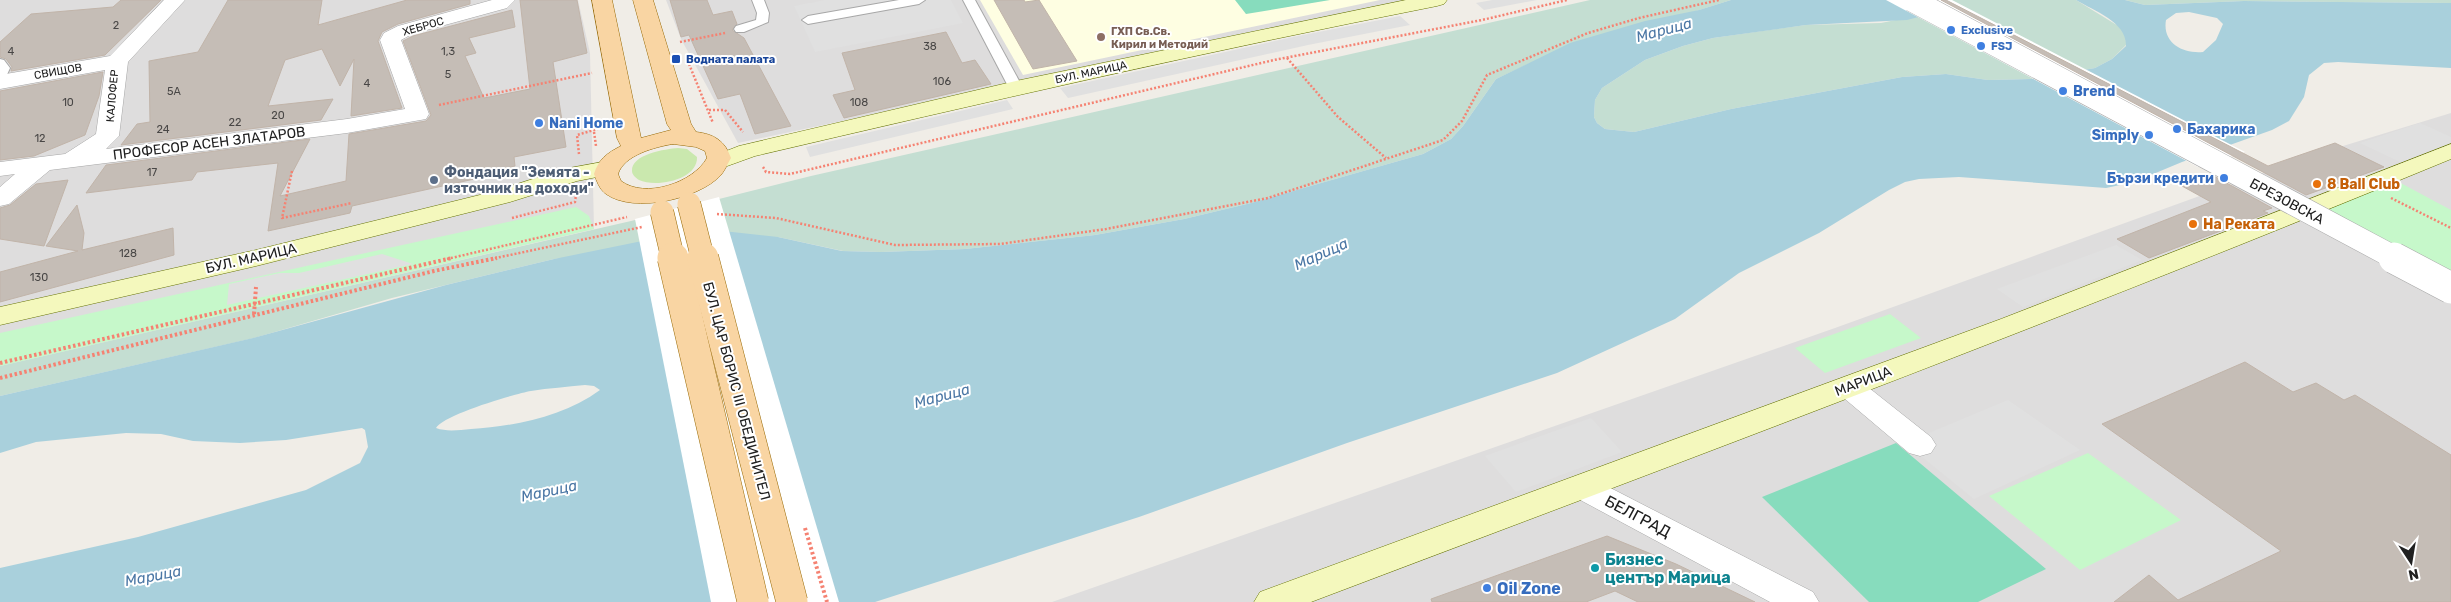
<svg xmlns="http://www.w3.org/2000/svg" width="2451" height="602" viewBox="0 0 2451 602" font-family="Rubik,sans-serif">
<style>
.residential{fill:#dedddd}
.education{fill:#fefee2}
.grass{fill:#cae8ae}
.wetland{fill:#c4ded2}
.park{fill:#c6f8ca}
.pitch{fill:#87dcbd}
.parking{fill:#e0e0e0}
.water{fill:#a9d0dc;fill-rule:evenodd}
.pier{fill:#fff}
.building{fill:#c5bdb6;stroke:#c1b4a9}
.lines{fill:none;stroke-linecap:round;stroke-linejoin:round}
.lane-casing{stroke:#a7a7a7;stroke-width:2}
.street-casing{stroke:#a7a7a7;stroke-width:1}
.secondary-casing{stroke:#687508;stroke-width:1}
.primary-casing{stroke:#976905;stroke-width:1}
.path-far1{stroke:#f58272;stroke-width:2.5;stroke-dasharray:2 2;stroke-linecap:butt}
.path{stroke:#f58272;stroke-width:4;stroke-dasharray:2.5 2.5;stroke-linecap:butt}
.lane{fill:#fff;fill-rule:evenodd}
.street{fill:#fff;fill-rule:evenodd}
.secondary{fill:#f4f8bd;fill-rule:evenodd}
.primary{fill:#f9d5a3;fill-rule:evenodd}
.street-bridge-far1-casing{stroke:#a7a7a7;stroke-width:24;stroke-linecap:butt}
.street-bridge-casing{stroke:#a7a7a7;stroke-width:32;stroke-linecap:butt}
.primary-bridge-far1-casing{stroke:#976905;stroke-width:24;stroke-linecap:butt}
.primary-bridge-casing{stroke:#976905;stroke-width:32;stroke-linecap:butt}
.path-bridge{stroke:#f58272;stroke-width:4;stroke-dasharray:2.5 2.5;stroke-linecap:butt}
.street-bridge-far1{stroke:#fff;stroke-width:23}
.street-bridge{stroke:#fff;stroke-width:31}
.primary-bridge-far1{stroke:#f9d5a3;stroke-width:23}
.primary-bridge{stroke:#f9d5a3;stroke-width:31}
.shop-dot{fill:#3f7fe0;stroke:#fff;stroke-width:2}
.education-dot{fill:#8d6e63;stroke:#fff;stroke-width:2}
.transit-dot{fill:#1a4fb4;stroke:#fff;stroke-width:2}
.service-dot{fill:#5c6f8a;stroke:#fff;stroke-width:2}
.food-dot{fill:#e8710a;stroke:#fff;stroke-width:2}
.culture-dot{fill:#0f9aa8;stroke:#fff;stroke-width:2}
.labels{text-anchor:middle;stroke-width:4;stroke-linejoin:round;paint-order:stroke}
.number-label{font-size:11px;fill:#494746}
.far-street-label{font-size:11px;fill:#202020;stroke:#fff}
.far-shop-label{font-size:11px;font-weight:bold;fill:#366cbe;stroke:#fff;text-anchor:start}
.far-education-label{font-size:11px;font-weight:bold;fill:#785e54;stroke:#fff;text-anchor:start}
.far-transit-label{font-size:11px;font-weight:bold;fill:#164399;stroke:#fff;text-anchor:start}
.shop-label{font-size:14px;font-weight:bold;fill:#366cbe;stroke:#fff;text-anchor:start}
.street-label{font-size:14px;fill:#202020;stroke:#fff}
.service-label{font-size:14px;font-weight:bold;fill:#4e5e75;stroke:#fff;text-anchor:start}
.food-label{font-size:14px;font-weight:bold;fill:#c56008;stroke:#fff;text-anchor:start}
.water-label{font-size:15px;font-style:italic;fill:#4b77a5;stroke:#fff}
.near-street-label{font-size:16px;fill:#202020;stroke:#fff}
.near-culture-label{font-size:16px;font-weight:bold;fill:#0d838f;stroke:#fff;text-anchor:start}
.near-shop-label{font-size:16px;font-weight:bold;fill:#366cbe;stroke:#fff;text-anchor:start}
</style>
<rect width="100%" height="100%" fill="#f0ede7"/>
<g class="residential">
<path d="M 0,0 L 578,0 L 590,53 L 594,229 L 0,366 Z"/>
<path d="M 666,0 L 1412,0 L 738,143 L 681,39 Z"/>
<path d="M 2451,113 L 2451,602 L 1052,602 L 1835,328 L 2307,157 Z"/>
</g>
<path class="education" d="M 980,0 L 1380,0 L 1023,75 Z"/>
<path class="grass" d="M 678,148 L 687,149 L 697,157 C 698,180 656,188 639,180 C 636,178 632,175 632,171 C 631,154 666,149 678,148 Z"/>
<g class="wetland">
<path d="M 1590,0 L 1731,0 L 1528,64 L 1496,79 L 1463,126 L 1451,139 L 1423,154 L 1251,203 L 1184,219 L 1095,235 L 965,249 L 881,252 L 843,251 L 778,237 L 554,259 L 392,298 L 254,338 L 0,396 L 0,366 L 631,221 L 811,176 Z"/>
<path d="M 1952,0 L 2076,0 L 2120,27 L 2126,36 L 2126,45 L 2112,59 L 2095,68 L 2031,79 L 1988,80 L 1946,74 L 1902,77 L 1731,109 L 1634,132 L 1605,129 L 1597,123 L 1594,117 L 1595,100 L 1602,88 L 1645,60 L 1683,46 L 1713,38 L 1762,31 L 1806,25 L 1881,23 L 1945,10 Z"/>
<path d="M 2125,0 L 2451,0 L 2451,3 L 2244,1 L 2145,5 Z"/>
</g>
<g class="park">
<path d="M 2395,180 L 2451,210 L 2451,279 L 2319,211 Z"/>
<path d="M 576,207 L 589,216 L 594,229 L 0,366 L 0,333 Z"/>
<path d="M 1890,314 L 1921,338 L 1825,373 L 1795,348 Z"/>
<path d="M 2088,453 L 2181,520 L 2080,570 L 1989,496 Z"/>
</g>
<g class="pitch">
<path d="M 1235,0 L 1330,0 L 1246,14 Z"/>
<path d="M 1896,443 L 2046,569 L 1978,602 L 1869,602 L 1762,497 Z"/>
</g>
<g class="parking">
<path d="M 826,0 L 951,0 L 963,23 L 815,52 L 794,6 Z"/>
<path d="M 1492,0 L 1537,0 L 1484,10 L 1476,3 Z"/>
<path d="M 1400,16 L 1410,25 L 1308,45 L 1068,98 L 1060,88 L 1298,36 Z"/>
<path d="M 1007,100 L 1013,109 L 810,157 L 806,147 Z"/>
<path d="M 2420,123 L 2451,137 L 2451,151 L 2417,170 L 2360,143 Z"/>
<path d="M 2116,245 L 2142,260 L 2023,307 L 1997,289 Z"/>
<path d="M 382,254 L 413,264 L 227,305 L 229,284 L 280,273 L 299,273 Z"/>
<path d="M 2008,400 L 2080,450 L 1974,499 L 1905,443 Z"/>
<path d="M 1591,418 L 1622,452 L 1516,492 L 1485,456 Z"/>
</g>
<path class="water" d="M 1731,0 L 1952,0 L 1945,10 L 1907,20 L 1806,25 L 1713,38 L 1683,46 L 1645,60 L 1602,88 L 1595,100 L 1594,117 L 1597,123 L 1605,129 L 1634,132 L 1731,109 L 1902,77 L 1946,74 L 1988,80 L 2031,79 L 2095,68 L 2112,59 L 2126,46 C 2127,22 2094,11 2076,0 L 2125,0 L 2145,5 L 2244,1 L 2451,3 L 2451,68 L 2338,62 L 2324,63 L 2309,75 L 2304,97 L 2289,121 L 2272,130 L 2182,162 L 2134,182 L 2106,188 L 1959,177 L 1919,179 L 1905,182 L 1889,190 L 1819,233 L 1739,273 L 1675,319 L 1557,373 L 1347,443 L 1139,517 L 875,602 L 0,602 L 0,568 L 138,537 L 306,490 L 360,463 L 368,447 L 365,430 L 362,428 L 286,440 L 240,443 L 193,441 L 161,434 L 126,433 L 36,442 L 0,453 L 0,396 L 253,338 L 446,285 L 554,259 L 652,239 L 714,230 L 778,237 L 842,251 L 881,252 L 965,249 L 1095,235 L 1184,219 L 1251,203 L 1423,154 L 1451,139 L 1463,126 L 1496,79 L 1570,43 L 1645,21 L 1699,10 ZM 2189,12 L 2217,18 L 2223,24 L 2216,40 L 2203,52 C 2183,54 2162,43 2166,20 L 2176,13 ZM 585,385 L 594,386 L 600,390 C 563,417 515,426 471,429 C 459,430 447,432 436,428 C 443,415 514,394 531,391 C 549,388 567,387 585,385 Z"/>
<g class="pier">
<path d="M 1886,0 L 1952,0 L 2245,152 L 2198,167 Z"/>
<path d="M 719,197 L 839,602 L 711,602 L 635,219 Z"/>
</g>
<g class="building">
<path d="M 121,0 L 161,0 L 105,55 L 11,71 L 12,67 L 6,59 L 0,57 L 0,42 L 31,14 L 113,7 Z"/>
<path d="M 228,0 L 322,0 L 318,25 L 407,0 L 470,0 L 470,4 L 398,24 L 382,32 L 378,41 L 402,108 L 351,116 L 354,59 L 340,86 L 322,49 L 285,60 L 268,106 L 333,99 L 321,120 L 121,145 L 137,124 L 150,122 L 149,61 L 198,52 Z"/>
<path d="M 520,0 L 577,0 L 587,53 L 553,62 L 566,147 L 514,157 L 515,166 L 506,168 L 506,172 L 352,206 L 350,213 L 268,231 L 278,163 L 197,172 L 192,180 L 86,193 L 106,165 L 310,139 L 280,196 L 346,181 L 349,134 L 426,121 L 431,115 L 403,41 L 413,36 L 512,10 L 515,27 L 469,38 L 476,53 L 465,56 L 484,98 L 530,89 Z"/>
<path d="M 670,0 L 707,0 L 713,15 L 732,11 L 737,24 L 732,30 L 744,38 L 791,126 L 755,134 L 740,94 L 718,99 L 689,35 L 681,37 Z"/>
<path d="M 994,0 L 1024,0 L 1025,2 L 1039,0 L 1077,61 L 1033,69 Z"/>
<path d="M 1941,0 L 1946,0 L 2268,166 L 2335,143 L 2384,167 L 2306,195 Z"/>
<path d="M 946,32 L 962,63 L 975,60 L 991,84 L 844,118 L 833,95 L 855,90 L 842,53 Z"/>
<path d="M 103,72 L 99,96 L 85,135 L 34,156 L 0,160 L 0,91 Z"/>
<path d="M 2212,175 L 2272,208 L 2263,211 L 2268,213 L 2149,258 L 2117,239 L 2211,202 L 2182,186 Z"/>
<path d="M 68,180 L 44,246 L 0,239 L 0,208 L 10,205 L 36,184 Z"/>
<path d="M 77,205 L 84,233 L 82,250 L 173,228 L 174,255 L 0,302 L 0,272 L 78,251 L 46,246 Z"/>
<path d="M 2245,362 L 2293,392 L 2316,383 L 2344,400 L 2355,395 L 2451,455 L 2451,602 L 2114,602 L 2149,575 L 2178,600 L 2281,551 L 2102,424 Z"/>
<path d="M 1607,536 L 1676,564 L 1755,602 L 1638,602 L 1615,591 L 1586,602 L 1432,602 L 1431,599 Z"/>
</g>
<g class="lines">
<defs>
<g id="lane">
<path d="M 752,0 L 764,0 L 769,13 L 768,22 L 744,32 L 736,32 L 734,29 L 736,26 L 756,20 L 757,13 Z"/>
<path d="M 899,0 L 925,0 L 919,4 L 808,24 L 802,20 L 808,16 Z"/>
<path d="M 963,0 L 975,0 L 1023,88 L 1021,91 L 1016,92 L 1009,88 Z"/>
<path d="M 0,59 L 4,60 L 10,68 L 5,79 L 0,80 Z"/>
</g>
<g id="street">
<path d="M 164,0 L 185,0 L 128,62 L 119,136 L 106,149 L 347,119 L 405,109 L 380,40 L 384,33 L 398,26 L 492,0 L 515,0 L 507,8 L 412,34 L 401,40 L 429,114 L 426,119 L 347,133 L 50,170 L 9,204 L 0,206 L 0,187 L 15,174 L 0,176 L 0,162 L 65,154 L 96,134 L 105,70 L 0,89 L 0,75 L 110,56 Z"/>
<path d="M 1849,377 L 1859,380 L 1931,437 L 1936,445 L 1931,453 L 1920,456 L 1909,453 L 1839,394 L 1834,387 L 1839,380 Z"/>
<path d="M 1582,475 L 1593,479 L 1813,592 L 1819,602 L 1770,602 L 1571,495 L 1566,487 L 1571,479 Z"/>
</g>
<g id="secondary">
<path d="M 1406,0 L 1447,0 L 1444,4 L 1437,6 C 1208,51 981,103 755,156 L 719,169 L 711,167 L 707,162 L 711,157 L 739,146 L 1016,81 Z"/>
<path d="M 2451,144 L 2451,159 C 2074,315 1692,458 1311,602 L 1254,602 L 1260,592 L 2001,319 Z"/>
<path d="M 608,161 L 617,163 L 620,168 L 617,173 L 577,181 L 510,202 L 256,266 L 0,325 L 0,307 L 256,250 L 492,192 L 564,169 Z"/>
</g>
<path id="primary" d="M 592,0 L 612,0 L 641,138 L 671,130 L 667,124 L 633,0 L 653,0 L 691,124 L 696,132 C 714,134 725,141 731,158 C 728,163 725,170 721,175 C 699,199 634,214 606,194 C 599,189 597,181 594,174 C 598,160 607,153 621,146 L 617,138 ZM 673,144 L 696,147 L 705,151 L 707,158 C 693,183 645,199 621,181 L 618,174 C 624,155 655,147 673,144 Z"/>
</defs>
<use href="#lane" class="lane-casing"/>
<use href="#street" class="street-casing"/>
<use href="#secondary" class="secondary-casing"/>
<use href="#primary" class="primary-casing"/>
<g class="path-far1">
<path d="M 680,42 L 725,33"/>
<path d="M 1287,58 L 1338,117 L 1386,158"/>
<path d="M 689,64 L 713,123"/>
<path d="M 439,105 L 592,73"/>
<path d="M 709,110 L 725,110 L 743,132"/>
<path d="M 594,132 L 596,146"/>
<path d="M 579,154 L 577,135 L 601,128"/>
<path d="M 763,167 L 766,172 L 790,174 L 1274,60 L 1482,20 L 1567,0"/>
<path d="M 292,171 L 282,218 L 352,203"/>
<path d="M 2391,198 L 2451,228"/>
<path d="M 717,214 L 776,218 L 895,245 L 1000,244 L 1106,229 L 1268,198 L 1443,140 L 1462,121 L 1487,75 L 1588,33 L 1639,18 L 1719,0"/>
<path d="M 512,218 L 575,202 L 576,195"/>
<path d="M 447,259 L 627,217"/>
<path d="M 491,259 L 642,227"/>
</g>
<g class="path">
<path d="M 254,314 L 256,287"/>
<path d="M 0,363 L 452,258"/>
<path d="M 0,378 L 434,271 L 497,258"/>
</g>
<use href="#lane" class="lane"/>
<use href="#street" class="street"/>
<use href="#secondary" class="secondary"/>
<use href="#primary" class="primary"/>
<defs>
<path id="street-bridge-far1" d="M 1912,0 L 2397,259"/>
<path id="street-bridge" d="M 2394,258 L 2451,288"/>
<g id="primary-bridge-far1">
<path d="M 689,204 L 703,259"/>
<path d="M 662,212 L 673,259"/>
</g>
<g id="primary-bridge">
<path d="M 673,258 L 753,602"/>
<path d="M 703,258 L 792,602"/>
</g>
</defs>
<use href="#street-bridge-far1" class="street-bridge-far1-casing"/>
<use href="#street-bridge" class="street-bridge-casing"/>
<use href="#primary-bridge-far1" class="primary-bridge-far1-casing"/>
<use href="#primary-bridge" class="primary-bridge-casing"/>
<path class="path-bridge" d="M 805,528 L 827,602"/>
<use href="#street-bridge-far1" class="street-bridge-far1"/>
<use href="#street-bridge" class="street-bridge"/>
<use href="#primary-bridge-far1" class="primary-bridge-far1"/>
<use href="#primary-bridge" class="primary-bridge"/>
</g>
<g class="shop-dot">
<circle cx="1951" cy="30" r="5"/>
<circle cx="1981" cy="46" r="5"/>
<circle cx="2063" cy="91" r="5"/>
<circle cx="539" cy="123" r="5"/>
<circle cx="2177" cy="129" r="5"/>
<circle cx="2149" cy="135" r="5"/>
<circle cx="2224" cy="178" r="5"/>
<circle cx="1487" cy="588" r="5"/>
</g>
<circle class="education-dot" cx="1101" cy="37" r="5"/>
<rect class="transit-dot" x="671" y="54" width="10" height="10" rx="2.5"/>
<circle class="service-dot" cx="434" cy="180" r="5"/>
<g class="food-dot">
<circle cx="2317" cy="184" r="5"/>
<circle cx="2193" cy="224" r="5"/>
</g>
<circle class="culture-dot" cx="1595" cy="568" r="5"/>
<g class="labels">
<g class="number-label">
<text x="116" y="29">2</text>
<text x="930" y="50">38</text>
<text x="11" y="55">4</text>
<text x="448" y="55">1,3</text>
<text x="448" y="78">5</text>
<text x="942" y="85">106</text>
<text x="367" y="87">4</text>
<text x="174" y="95">5А</text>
<text x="68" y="106">10</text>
<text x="859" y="106">108</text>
<text x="278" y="119">20</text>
<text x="235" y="126">22</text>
<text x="163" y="133">24</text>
<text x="40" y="142">12</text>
<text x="152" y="176">17</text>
<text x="128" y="257">128</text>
<text x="39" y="281">130</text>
</g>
<g class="far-street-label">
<text transform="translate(423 26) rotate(-16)" y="4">ХЕБРОС</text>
<text transform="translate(58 71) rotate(-10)" y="4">СВИЩОВ</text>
<text transform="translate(1091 72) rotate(-12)" y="4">БУЛ. МАРИЦА</text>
<text transform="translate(112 96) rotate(-85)" y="4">КАЛОФЕР</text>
</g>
<g class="far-shop-label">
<text x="1961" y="34">Exclusive</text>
<text x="1991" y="50">FSJ</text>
</g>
<g class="far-education-label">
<text x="1111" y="35">ГХП Св.Св.<tspan x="1111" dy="13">Кирил и Методий</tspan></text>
</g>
<g class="far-transit-label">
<text x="686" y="63">Водната палата</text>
</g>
<g class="shop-label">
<text x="2073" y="96">Brend</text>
<text x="549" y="128">Nani Home</text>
<text x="2187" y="134">Бахарика</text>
<text x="2139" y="140" text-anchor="end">Simply</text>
<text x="2214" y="183" text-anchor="end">Бързи кредити</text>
</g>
<g class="street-label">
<text transform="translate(209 143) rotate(-7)" y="5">ПРОФЕСОР АСЕН ЗЛАТАРОВ</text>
<text transform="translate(2287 201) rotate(28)" y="5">БРЕЗОВСКА</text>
<text transform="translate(251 258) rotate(-13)" y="5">БУЛ. МАРИЦА</text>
<text transform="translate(1863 381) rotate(-21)" y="5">МАРИЦА</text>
<text transform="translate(737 391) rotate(75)" y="5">БУЛ. ЦАР БОРИС III ОБЕДИНИТЕЛ</text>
</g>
<g class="service-label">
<text x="444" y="177">Фондация "Земята -<tspan x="444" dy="16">източник на доходи"</tspan></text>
</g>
<g class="food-label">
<text x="2327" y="189">8 Ball Club</text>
<text x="2203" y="229">На Реката</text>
</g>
<g class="water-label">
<text transform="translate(1664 30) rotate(-15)" y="5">Марица</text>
<text transform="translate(1321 254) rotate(-24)" y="5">Марица</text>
<text transform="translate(942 396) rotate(-15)" y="5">Марица</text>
<text transform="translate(549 491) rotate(-12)" y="5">Марица</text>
<text transform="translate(153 576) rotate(-11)" y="5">Марица</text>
</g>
<g class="near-street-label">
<text transform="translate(1638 516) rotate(28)" y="6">БЕЛГРАД</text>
</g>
<g class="near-culture-label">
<text x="1605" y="565">Бизнес<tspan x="1605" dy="18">център Марица</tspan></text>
</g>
<g class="near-shop-label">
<text x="1497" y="594">Oil Zone</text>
</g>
</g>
<g transform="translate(2411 562) rotate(168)" stroke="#ffffff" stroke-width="4" paint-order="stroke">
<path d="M0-4L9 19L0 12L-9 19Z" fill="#202020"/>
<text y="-8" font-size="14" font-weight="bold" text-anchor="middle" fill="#202020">N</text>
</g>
</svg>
